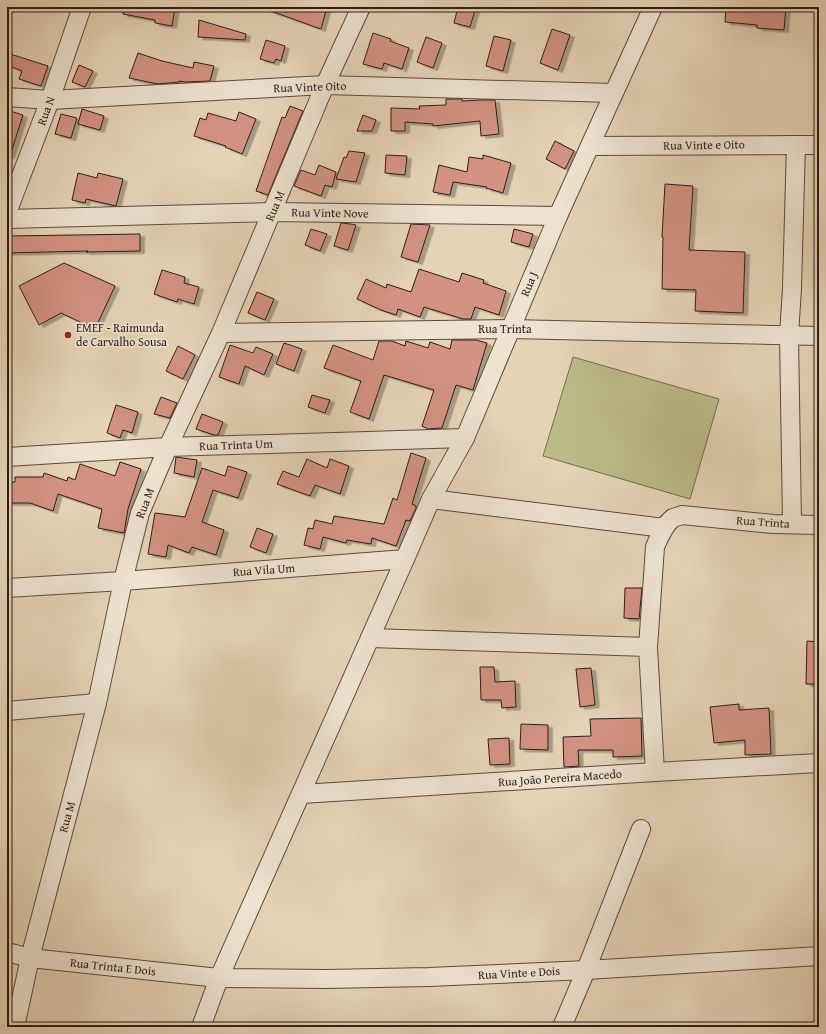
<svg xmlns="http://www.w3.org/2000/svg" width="826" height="1034" viewBox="0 0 826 1034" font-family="'Gentium Book Plus',serif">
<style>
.green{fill:#bbbb89;stroke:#756c4f}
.building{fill:#d39282;stroke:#2f1c15;filter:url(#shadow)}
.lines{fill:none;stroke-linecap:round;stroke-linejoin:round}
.minor-casing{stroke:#5c4a3d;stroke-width:20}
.minor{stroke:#eee2d0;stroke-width:18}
.poi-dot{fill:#8f2418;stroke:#eee2d0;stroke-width:1.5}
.labels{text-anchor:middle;stroke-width:3.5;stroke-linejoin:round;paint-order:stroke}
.street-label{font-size:12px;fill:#2f1c15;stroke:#eee2d0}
.poi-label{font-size:12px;fill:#2f1c15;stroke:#eee2d0;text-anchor:start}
</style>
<defs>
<filter id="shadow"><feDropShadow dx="4.5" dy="2.5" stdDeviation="0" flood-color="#0004"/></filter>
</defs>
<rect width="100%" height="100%" fill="#e5d3b6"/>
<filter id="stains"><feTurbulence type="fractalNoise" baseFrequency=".005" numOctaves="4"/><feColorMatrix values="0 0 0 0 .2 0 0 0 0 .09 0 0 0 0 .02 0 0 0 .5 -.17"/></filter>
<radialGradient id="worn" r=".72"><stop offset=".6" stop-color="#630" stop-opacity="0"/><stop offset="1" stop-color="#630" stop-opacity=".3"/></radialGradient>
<path class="green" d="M 573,357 L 719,399 L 690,499 L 543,456 Z"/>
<g class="building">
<path d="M 123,7 L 175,7 L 172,26 L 155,23 L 155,20 L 123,14 Z"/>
<path d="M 265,7 L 327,7 L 321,29 L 265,9 Z"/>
<path d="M 458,7 L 476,7 L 470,27 L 454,23 Z"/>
<path d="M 726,7 L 786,7 L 784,30 L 757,28 L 757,25 L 725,22 Z"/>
<path d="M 199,20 L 246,34 L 245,40 L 198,37 Z"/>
<path d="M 552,29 L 570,35 L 558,70 L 540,63 Z"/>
<path d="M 373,33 L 391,39 L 390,41 L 409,48 L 402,69 L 384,63 L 382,69 L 363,64 Z"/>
<path d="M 494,36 L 511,40 L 503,71 L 486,66 Z"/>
<path d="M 426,37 L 442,43 L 433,68 L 417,62 Z"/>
<path d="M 266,40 L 285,46 L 281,61 L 276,59 L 274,63 L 260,59 Z"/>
<path d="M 7,53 L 48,66 L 41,86 L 19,79 L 22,71 L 7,65 Z"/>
<path d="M 138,53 L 162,61 L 193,68 L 194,62 L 214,66 L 210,81 L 185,82 L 179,81 L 179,82 L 158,84 L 129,78 Z"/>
<path d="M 79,65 L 93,71 L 85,87 L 72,82 Z"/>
<path d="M 446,99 L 462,99 L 462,101 L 480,100 L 495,100 L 499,134 L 481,136 L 480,121 L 433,126 L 433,124 L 405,122 L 405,131 L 391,131 L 391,108 L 420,109 L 419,106 L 446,105 Z"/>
<path d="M 290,106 L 303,111 L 268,195 L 256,191 L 282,117 L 285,118 Z"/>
<path d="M 82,109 L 104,116 L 100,130 L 78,124 Z"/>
<path d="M 7,110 L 23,115 L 10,156 L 7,156 Z"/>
<path d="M 239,112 L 256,119 L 242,154 L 225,147 L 226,146 L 194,136 L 200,118 L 206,120 L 208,113 L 236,121 Z"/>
<path d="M 61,114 L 77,118 L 71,138 L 55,134 Z"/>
<path d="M 363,115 L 376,120 L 372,131 L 357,131 Z"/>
<path d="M 555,141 L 574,151 L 565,169 L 546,159 Z"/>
<path d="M 349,151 L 365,153 L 356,182 L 336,179 L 344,157 L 346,158 Z"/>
<path d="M 386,155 L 407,156 L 405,175 L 385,173 Z"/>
<path d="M 483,155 L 511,163 L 503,193 L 486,188 L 487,187 L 453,182 L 450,195 L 433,192 L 439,165 L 467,172 L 469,157 L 483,159 Z"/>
<path d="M 319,165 L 336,172 L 332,187 L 325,185 L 321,196 L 294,186 L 301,170 L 315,175 Z"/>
<path d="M 78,173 L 97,178 L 98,173 L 123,179 L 116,206 L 86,199 L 85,203 L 72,200 Z"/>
<path d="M 665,184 L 693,186 L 689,250 L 745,252 L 743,313 L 695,311 L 696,290 L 662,289 L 663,237 L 662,237 Z"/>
<path d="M 341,223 L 351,224 L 356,225 L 348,250 L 334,246 Z"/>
<path d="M 411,224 L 430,225 L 418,262 L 401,257 Z"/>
<path d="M 311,229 L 327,234 L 320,251 L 305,245 Z"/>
<path d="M 514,229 L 533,234 L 529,247 L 511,242 Z"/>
<path d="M 140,234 L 140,251 L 86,252 L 88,251 L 7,253 L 7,236 Z"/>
<path d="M 64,263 L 115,286 L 95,329 L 61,313 L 39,325 L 19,286 Z"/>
<path d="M 419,269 L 459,282 L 462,273 L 484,280 L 483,283 L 506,291 L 499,315 L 475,307 L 471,319 L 463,319 L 424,307 L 420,317 L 398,309 L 396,315 L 381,310 L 357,299 L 366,279 L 386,288 L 387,284 L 411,292 Z"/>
<path d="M 162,270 L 185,277 L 184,283 L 199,287 L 194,304 L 178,299 L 177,302 L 154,294 Z"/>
<path d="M 257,292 L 274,299 L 265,320 L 248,313 Z"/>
<path d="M 452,340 L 476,340 L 487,343 L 473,390 L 456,385 L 442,428 L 428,429 L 422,426 L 434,390 L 384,375 L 369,419 L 350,412 L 361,381 L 324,368 L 333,345 L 373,360 L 379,341 L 392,341 L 405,346 L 406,341 L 428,348 L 430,342 L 450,349 Z"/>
<path d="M 284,343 L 302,349 L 294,371 L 276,364 Z"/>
<path d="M 230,345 L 253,353 L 256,347 L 273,354 L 264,375 L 245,366 L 239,384 L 219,377 Z"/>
<path d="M 178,346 L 195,355 L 183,379 L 166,371 Z"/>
<path d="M 312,395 L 330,400 L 325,413 L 308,407 Z"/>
<path d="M 161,397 L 177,403 L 170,418 L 154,414 Z"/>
<path d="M 116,405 L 138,412 L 132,433 L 123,430 L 120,438 L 107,433 Z"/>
<path d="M 202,414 L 223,422 L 218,435 L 214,435 L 196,429 Z"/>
<path d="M 411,453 L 426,458 L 412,504 L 416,506 L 416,508 L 410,521 L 406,520 L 396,546 L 372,538 L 371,544 L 347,540 L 346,543 L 323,537 L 320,549 L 304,545 L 308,528 L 313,529 L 315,520 L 332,524 L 334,516 L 384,524 L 393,498 L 397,500 Z"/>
<path d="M 176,457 L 197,460 L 194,477 L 174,473 Z"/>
<path d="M 307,459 L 327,468 L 330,459 L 349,466 L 340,494 L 315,485 L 310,496 L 277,484 L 283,471 L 299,477 Z"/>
<path d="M 120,462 L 141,469 L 128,509 L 124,533 L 98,528 L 102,509 L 58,494 L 53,511 L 30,503 L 7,503 L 7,482 L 15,482 L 15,477 L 43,477 L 44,473 L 67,481 L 68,477 L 75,480 L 80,464 L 115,476 Z"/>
<path d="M 228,466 L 247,472 L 238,498 L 213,490 L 202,522 L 224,530 L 216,555 L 192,547 L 189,553 L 168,545 L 166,557 L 148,554 L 155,513 L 185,517 L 202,468 L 225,476 Z"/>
<path d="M 257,528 L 273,534 L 266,553 L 250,547 Z"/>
<path d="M 625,588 L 642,588 L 639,619 L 624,618 Z"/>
<path d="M 807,641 L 819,642 L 819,684 L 806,684 Z"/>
<path d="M 480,667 L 494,667 L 495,682 L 515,681 L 516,707 L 502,708 L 501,700 L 481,700 Z"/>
<path d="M 591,668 L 595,705 L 580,707 L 576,669 Z"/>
<path d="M 739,704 L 739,710 L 769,708 L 771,754 L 745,755 L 745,740 L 714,743 L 710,707 Z"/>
<path d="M 641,718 L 642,756 L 613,757 L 613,750 L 578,750 L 579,766 L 564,767 L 563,737 L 591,736 L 590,719 Z"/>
<path d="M 521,724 L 548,725 L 548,750 L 520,749 Z"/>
<path d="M 509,738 L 510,764 L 490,765 L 488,739 Z"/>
</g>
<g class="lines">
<defs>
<g id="minor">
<path d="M 7,97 L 50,100 L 325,85 L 613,93"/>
<path d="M 590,146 L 796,145 L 819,145"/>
<path d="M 7,213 L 50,100 L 82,7"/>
<path d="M 7,219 L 272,212 L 558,216"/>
<path d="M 221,333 L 510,329 L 819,336"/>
<path d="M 7,457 L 168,447 L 465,438"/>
<path d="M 431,499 L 664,528"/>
<path d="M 792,524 L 789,335 L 792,288 L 796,145"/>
<path d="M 7,588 L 123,581 L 405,559"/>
<path d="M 370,638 L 648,647"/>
<path d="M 7,711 L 97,703"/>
<path d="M 655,772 L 648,647 L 655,547 C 659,537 664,525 673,518 C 675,517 680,516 682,515 L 773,524 L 819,525"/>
<path d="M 301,794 L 655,772 L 819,763"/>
<path d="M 7,952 L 30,958 L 219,978 L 326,979 L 429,977 L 586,970 L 819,956"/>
<path d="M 15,1027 L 30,958 L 97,703 L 123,581 L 140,513 L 168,447 L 221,333 L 325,85 L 361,7"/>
<path d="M 201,1027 L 219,978 L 405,559 L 431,499 L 465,438 L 558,216 L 653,7"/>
<path d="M 562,1027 L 586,970 L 641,829"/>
</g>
</defs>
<use href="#minor" class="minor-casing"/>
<use href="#minor" class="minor"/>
</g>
<circle class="poi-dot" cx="68" cy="335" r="4"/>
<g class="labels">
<g class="street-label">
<text transform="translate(310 87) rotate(-2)" y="4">Rua Vinte Oito</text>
<text transform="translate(46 111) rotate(-70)" y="4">Rua N</text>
<text transform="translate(704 145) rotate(-1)" y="4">Rua Vinte e Oito</text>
<text transform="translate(275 206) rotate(-67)" y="4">Rua M</text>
<text transform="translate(330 213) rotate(1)" y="4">Rua Vinte Nove</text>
<text transform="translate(529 284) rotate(-67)" y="4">Rua J</text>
<text x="505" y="333">Rua Trinta</text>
<text transform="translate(236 445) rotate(-2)" y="4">Rua Trinta Um</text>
<text transform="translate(145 503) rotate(-69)" y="4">Rua M</text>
<text transform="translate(763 522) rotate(4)" y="4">Rua Trinta</text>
<text transform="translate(264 570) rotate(-4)" y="4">Rua Vila Um</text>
<text transform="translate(560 778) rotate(-4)" y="4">Rua João Pereira Macedo</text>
<text transform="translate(67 817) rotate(-75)" y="4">Rua M</text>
<text transform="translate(113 967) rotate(6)" y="4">Rua Trinta E Dois</text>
<text transform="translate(519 973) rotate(-3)" y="4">Rua Vinte e Dois</text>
</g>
<g class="poi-label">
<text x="76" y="332">EMEF - Raimunda<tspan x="76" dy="14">de Carvalho Sousa</tspan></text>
</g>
</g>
<rect width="826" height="1034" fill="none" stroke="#e5d3b6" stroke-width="24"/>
<rect x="8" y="8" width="810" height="1018" fill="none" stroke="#2f1c15" stroke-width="2"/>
<rect x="12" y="12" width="802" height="1010" fill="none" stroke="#2f1c15"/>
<rect width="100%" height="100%" filter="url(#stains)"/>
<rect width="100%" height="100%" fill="url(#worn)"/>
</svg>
